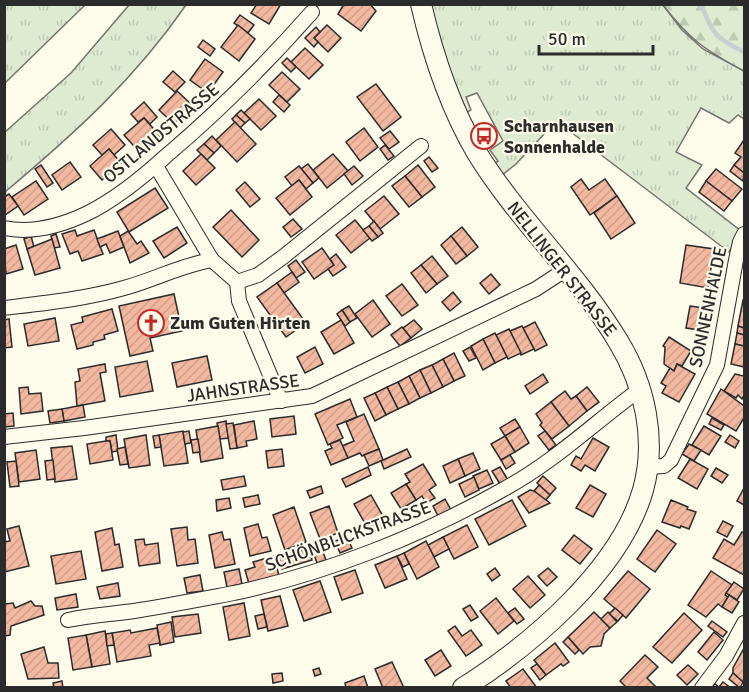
<svg xmlns="http://www.w3.org/2000/svg" width="749" height="692" viewBox="0 0 749 692" font-family="Signika,sans-serif">
<style>
.grass{fill:url(#grass-tufts);stroke:#74746e;stroke-width:1.5}
.forest{fill:url(#forest-firs);stroke:#74746e;stroke-width:1.5}
.lines{fill:none;stroke-linecap:round;stroke-linejoin:round}
.stream{stroke:#c7d0d0;stroke-width:4.5}
.building{fill:url(#building-hatch);stroke:#2b2b2b;stroke-width:1.5}
.minor-casing{stroke:#2b2b2b;stroke-width:16}
.secondary-casing{stroke:#2b2b2b;stroke-width:22}
.minor{stroke:#fdfbea;stroke-width:14}
.secondary{stroke:#fdfbea;stroke-width:20}
.labels{text-anchor:middle;stroke-width:4.5;stroke-linejoin:round;paint-order:stroke}
.poi-label{font-size:18px;font-weight:bold;fill:#2b2b2b;stroke:#fdfbea;text-anchor:start}
.street-label{font-size:18px;fill:#2b2b2b;stroke:#fdfbea}
</style>
<defs>
<pattern id="grass-tufts" width="24" height="20" patternUnits="userSpaceOnUse" patternTransform="scale(1.5)"><rect width="24" height="20" fill="#deebd1"/><path d="M3 7l-1-3M5 7V3M7 7l1-3M15 17l-1-3M17 17v-4M19 17l1-3" fill="none" stroke="#bfcab4"/></pattern>
<pattern id="forest-firs" width="22" height="20" patternUnits="userSpaceOnUse" patternTransform="scale(1.5)"><rect width="22" height="20" fill="#deebd1"/><path d="M5 1l3.5 6h-7zM16 11l3.5 6h-7z" fill="#bfcab4"/></pattern>
<pattern id="building-hatch" width="6" height="6" patternUnits="userSpaceOnUse" patternTransform="scale(1.5)"><rect width="6" height="6" fill="#f2b8a0"/><path d="M-1 1l2-2M0 6l6-6M5 7l2-2" fill="none" stroke="#d09e8a"/></pattern>
</defs>
<rect width="100%" height="100%" fill="#fdfbea"/>
<g class="grass">
<path d="M 5,4 L 85,4 L 85,5 L 5,83 Z"/>
<path d="M 129,5 L 186,5 C 134,80 74,134 5,192 L 5,132 L 71,73 Z"/>
<path d="M 429,5 L 663,5 L 682,30 L 703,49 L 744,71 L 744,119 L 738,115 L 729,123 L 701,108 L 676,152 L 702,165 L 686,188 L 741,231 L 729,252 L 563,126 L 548,130 L 516,164 L 502,175 L 494,164 L 498,161 L 490,150 L 503,141 L 477,93 L 466,97 L 471,110 L 466,113 L 458,95 Z"/>
</g>
<path class="forest" d="M 663,5 L 744,5 L 744,71 C 705,50 690,40 663,5 Z"/>
<g class="lines">
<path class="stream" d="M 701,4 C 713,34 715,38 744,52"/>
</g>
<g class="building">
<path d="M 257,4 L 281,4 L 269,24 L 251,13 Z"/>
<path d="M 370,4 L 376,11 L 361,31 L 338,14 L 344,4 Z"/>
<path d="M 240,15 L 254,25 L 248,33 L 234,23 Z"/>
<path d="M 238,25 L 255,39 L 239,61 L 221,47 Z"/>
<path d="M 327,25 L 341,38 L 328,52 L 314,38 Z"/>
<path d="M 316,27 L 320,32 L 314,38 L 318,42 L 314,47 L 305,38 Z"/>
<path d="M 203,40 L 215,49 L 210,56 L 198,47 Z"/>
<path d="M 305,48 L 323,65 L 309,79 L 291,62 Z"/>
<path d="M 287,58 L 296,67 L 291,72 L 282,63 Z"/>
<path d="M 205,59 L 223,72 L 208,93 L 190,80 Z"/>
<path d="M 173,71 L 185,82 L 175,92 L 163,82 Z"/>
<path d="M 282,72 L 300,89 L 287,102 L 269,85 Z"/>
<path d="M 376,84 L 401,117 L 383,131 L 357,97 Z"/>
<path d="M 177,91 L 192,105 L 174,124 L 159,110 Z"/>
<path d="M 279,95 L 290,105 L 284,112 L 273,102 Z"/>
<path d="M 259,99 L 276,116 L 261,130 L 244,113 Z"/>
<path d="M 144,102 L 157,117 L 150,124 L 144,118 L 138,122 L 131,114 Z"/>
<path d="M 241,110 L 250,119 L 245,123 L 236,115 Z"/>
<path d="M 236,115 L 245,123 L 240,128 L 232,119 Z"/>
<path d="M 144,118 L 160,136 L 141,154 L 124,135 Z"/>
<path d="M 235,122 L 256,144 L 237,162 L 216,140 Z"/>
<path d="M 364,128 L 378,147 L 360,161 L 346,142 Z"/>
<path d="M 111,129 L 125,145 L 114,155 L 109,149 L 102,155 L 93,145 Z"/>
<path d="M 390,131 L 399,142 L 389,149 L 380,138 Z"/>
<path d="M 212,136 L 221,146 L 214,153 L 204,144 Z"/>
<path d="M 744,140 L 744,173 L 734,165 L 741,157 L 735,153 Z"/>
<path d="M 204,144 L 214,153 L 207,160 L 197,150 Z"/>
<path d="M 385,145 L 394,156 L 388,160 L 380,149 Z"/>
<path d="M 109,149 L 121,163 L 102,180 L 90,166 Z"/>
<path d="M 201,154 L 215,168 L 196,185 L 183,171 Z"/>
<path d="M 333,154 L 348,171 L 327,188 L 313,170 Z"/>
<path d="M 429,157 L 438,168 L 432,172 L 424,161 Z"/>
<path d="M 70,162 L 81,177 L 62,190 L 52,175 Z"/>
<path d="M 308,164 L 319,178 L 313,183 L 301,169 Z"/>
<path d="M 41,165 L 53,183 L 47,187 L 35,169 Z"/>
<path d="M 418,165 L 435,187 L 422,197 L 405,176 Z"/>
<path d="M 734,165 L 744,173 L 743,181 L 730,171 Z"/>
<path d="M 299,166 L 313,183 L 306,189 L 299,180 L 292,186 L 285,177 Z"/>
<path d="M 354,166 L 363,176 L 352,185 L 344,174 Z"/>
<path d="M 716,169 L 742,189 L 732,201 L 706,181 Z"/>
<path d="M 405,176 L 422,197 L 409,207 L 392,186 Z"/>
<path d="M 581,179 L 589,190 L 605,179 L 617,196 L 590,215 L 571,187 Z"/>
<path d="M 299,180 L 312,197 L 290,215 L 276,198 Z"/>
<path d="M 36,181 L 48,199 L 24,215 L 12,197 Z"/>
<path d="M 706,181 L 732,201 L 724,211 L 699,192 Z"/>
<path d="M 245,182 L 260,199 L 250,207 L 236,190 Z"/>
<path d="M 155,188 L 168,208 L 129,232 L 117,212 Z"/>
<path d="M 9,194 L 18,206 L 5,215 L 4,197 Z"/>
<path d="M 384,196 L 399,214 L 380,229 L 365,211 Z"/>
<path d="M 617,196 L 635,223 L 611,239 L 594,213 Z"/>
<path d="M 231,210 L 259,240 L 242,257 L 213,227 Z"/>
<path d="M 293,219 L 302,229 L 291,237 L 283,227 Z"/>
<path d="M 355,220 L 370,238 L 351,253 L 336,235 Z"/>
<path d="M 374,221 L 383,233 L 378,237 L 369,226 Z"/>
<path d="M 369,226 L 378,237 L 372,241 L 363,230 Z"/>
<path d="M 177,227 L 187,243 L 164,258 L 153,241 Z"/>
<path d="M 462,227 L 478,247 L 467,256 L 451,236 Z"/>
<path d="M 75,230 L 77,236 L 94,230 L 103,254 L 82,261 L 78,251 L 70,254 L 62,234 Z"/>
<path d="M 118,231 L 124,247 L 110,253 L 106,244 L 100,247 L 97,239 Z"/>
<path d="M 128,231 L 137,244 L 141,241 L 149,253 L 130,263 L 120,236 Z"/>
<path d="M 56,234 L 60,247 L 54,248 L 51,236 Z"/>
<path d="M 31,236 L 34,247 L 27,249 L 24,239 Z"/>
<path d="M 451,236 L 467,256 L 456,264 L 441,245 Z"/>
<path d="M 52,239 L 60,268 L 35,275 L 27,249 Z"/>
<path d="M 16,245 L 23,269 L 6,274 L 4,249 Z"/>
<path d="M 686,245 L 714,249 L 708,288 L 680,283 Z"/>
<path d="M 322,248 L 334,265 L 314,279 L 302,262 Z"/>
<path d="M 336,254 L 346,267 L 333,276 L 328,269 L 334,265 L 330,259 Z"/>
<path d="M 432,256 L 448,276 L 437,284 L 421,265 Z"/>
<path d="M 296,260 L 305,272 L 296,278 L 288,266 Z"/>
<path d="M 421,265 L 437,284 L 426,293 L 411,273 Z"/>
<path d="M 292,272 L 299,282 L 284,293 L 277,283 Z"/>
<path d="M 491,274 L 500,285 L 489,294 L 480,283 Z"/>
<path d="M 277,283 L 306,323 L 286,337 L 257,297 Z"/>
<path d="M 402,284 L 418,305 L 402,316 L 386,296 Z"/>
<path d="M 453,292 L 461,302 L 450,311 L 442,302 Z"/>
<path d="M 174,294 L 182,331 L 150,338 L 153,351 L 130,356 L 119,306 Z"/>
<path d="M 373,300 L 390,324 L 372,337 L 355,314 Z"/>
<path d="M 743,300 L 744,300 L 744,328 L 738,326 Z"/>
<path d="M 349,306 L 357,318 L 350,322 L 342,310 Z"/>
<path d="M 690,306 L 710,309 L 706,331 L 686,328 Z"/>
<path d="M 112,309 L 118,331 L 104,335 L 105,339 L 93,342 L 93,345 L 77,349 L 71,325 L 83,322 L 82,317 Z"/>
<path d="M 342,310 L 350,322 L 345,326 L 337,314 Z"/>
<path d="M 55,318 L 59,341 L 28,346 L 24,324 Z"/>
<path d="M 9,319 L 12,347 L 4,348 L 4,320 Z"/>
<path d="M 341,320 L 354,343 L 334,354 L 321,332 Z"/>
<path d="M 414,320 L 422,329 L 411,338 L 403,328 Z"/>
<path d="M 535,322 L 547,345 L 535,351 L 523,328 Z"/>
<path d="M 522,326 L 534,349 L 521,355 L 510,331 Z"/>
<path d="M 738,326 L 744,328 L 744,335 L 737,333 Z"/>
<path d="M 402,327 L 411,338 L 400,346 L 391,335 Z"/>
<path d="M 509,329 L 521,353 L 508,359 L 496,335 Z"/>
<path d="M 495,333 L 507,357 L 495,363 L 483,339 Z"/>
<path d="M 737,333 L 744,335 L 744,346 L 735,344 Z"/>
<path d="M 669,337 L 691,351 L 682,366 L 677,364 L 674,371 L 664,364 L 665,347 L 663,346 Z"/>
<path d="M 483,339 L 495,363 L 483,370 L 471,346 Z"/>
<path d="M 735,344 L 744,346 L 744,367 L 731,364 Z"/>
<path d="M 315,347 L 323,364 L 305,373 L 297,357 Z"/>
<path d="M 470,347 L 476,358 L 469,361 L 463,351 Z"/>
<path d="M 454,353 L 465,376 L 454,381 L 443,359 Z"/>
<path d="M 207,356 L 212,380 L 177,387 L 172,363 Z"/>
<path d="M 443,359 L 454,381 L 443,387 L 432,365 Z"/>
<path d="M 147,361 L 153,391 L 120,397 L 115,367 Z"/>
<path d="M 105,364 L 106,372 L 100,373 L 105,401 L 77,406 L 75,382 L 80,381 L 78,369 Z"/>
<path d="M 677,364 L 695,374 L 679,402 L 662,393 L 666,386 L 661,383 L 670,368 L 674,371 Z"/>
<path d="M 432,365 L 443,387 L 431,393 L 420,370 Z"/>
<path d="M 420,370 L 431,393 L 420,398 L 409,376 Z"/>
<path d="M 543,374 L 548,382 L 530,394 L 525,386 Z"/>
<path d="M 735,374 L 744,376 L 744,395 L 742,399 L 738,395 L 736,398 L 724,391 Z"/>
<path d="M 409,376 L 420,398 L 409,404 L 398,382 Z"/>
<path d="M 398,382 L 409,404 L 398,409 L 387,387 Z"/>
<path d="M 28,387 L 29,394 L 41,393 L 43,411 L 21,414 L 19,388 Z"/>
<path d="M 387,387 L 398,409 L 386,415 L 375,393 Z"/>
<path d="M 587,387 L 599,402 L 587,411 L 576,396 Z"/>
<path d="M 721,389 L 744,406 L 744,418 L 736,431 L 707,414 Z"/>
<path d="M 565,391 L 571,399 L 576,396 L 587,411 L 569,426 L 551,402 Z"/>
<path d="M 375,393 L 386,415 L 375,421 L 364,398 Z"/>
<path d="M 350,399 L 357,417 L 337,425 L 343,438 L 328,445 L 315,414 Z"/>
<path d="M 551,402 L 569,426 L 552,439 L 540,425 L 542,423 L 536,414 Z"/>
<path d="M 83,405 L 85,417 L 64,421 L 62,409 Z"/>
<path d="M 62,409 L 64,421 L 50,423 L 48,411 Z"/>
<path d="M 13,413 L 14,426 L 4,427 L 4,414 Z"/>
<path d="M 364,414 L 379,449 L 362,456 L 360,453 L 348,458 L 342,446 L 354,441 L 346,422 Z"/>
<path d="M 294,416 L 296,434 L 272,437 L 270,419 Z"/>
<path d="M 712,418 L 724,425 L 721,430 L 709,424 Z"/>
<path d="M 515,419 L 520,427 L 505,436 L 500,428 Z"/>
<path d="M 226,421 L 229,438 L 220,439 L 217,423 Z"/>
<path d="M 254,421 L 257,439 L 246,441 L 247,446 L 237,448 L 234,425 Z"/>
<path d="M 233,423 L 237,448 L 230,449 L 226,424 Z"/>
<path d="M 218,426 L 223,458 L 201,462 L 196,430 Z"/>
<path d="M 704,426 L 721,436 L 709,455 L 692,445 Z"/>
<path d="M 520,427 L 529,443 L 515,452 L 505,436 Z"/>
<path d="M 183,431 L 188,463 L 164,466 L 159,435 Z"/>
<path d="M 189,431 L 191,443 L 185,444 L 183,432 Z"/>
<path d="M 545,431 L 556,445 L 549,450 L 538,436 Z"/>
<path d="M 116,435 L 118,451 L 112,452 L 110,441 L 106,441 L 106,437 Z"/>
<path d="M 146,435 L 150,465 L 129,468 L 124,439 Z"/>
<path d="M 159,435 L 161,447 L 155,448 L 153,436 Z"/>
<path d="M 730,435 L 739,441 L 735,448 L 725,442 Z"/>
<path d="M 505,436 L 515,452 L 501,460 L 491,444 Z"/>
<path d="M 593,438 L 609,447 L 595,471 L 585,465 L 581,471 L 571,465 L 576,456 L 581,459 Z"/>
<path d="M 198,439 L 200,452 L 193,453 L 191,440 Z"/>
<path d="M 340,440 L 348,458 L 331,465 L 325,451 L 332,448 L 330,444 Z"/>
<path d="M 106,441 L 110,441 L 113,460 L 90,464 L 87,444 Z"/>
<path d="M 689,444 L 701,450 L 694,461 L 682,454 Z"/>
<path d="M 72,446 L 77,479 L 55,482 L 51,448 Z"/>
<path d="M 125,447 L 128,464 L 120,465 L 117,449 Z"/>
<path d="M 282,449 L 284,466 L 268,468 L 266,451 Z"/>
<path d="M 379,449 L 383,460 L 369,466 L 364,455 Z"/>
<path d="M 407,449 L 411,457 L 384,469 L 381,461 Z"/>
<path d="M 36,450 L 40,479 L 19,482 L 15,453 Z"/>
<path d="M 473,453 L 480,469 L 465,476 L 458,459 Z"/>
<path d="M 510,455 L 515,463 L 506,469 L 501,460 Z"/>
<path d="M 458,459 L 465,476 L 450,483 L 443,466 Z"/>
<path d="M 690,459 L 708,469 L 697,489 L 678,478 Z"/>
<path d="M 53,460 L 55,479 L 47,480 L 45,461 Z"/>
<path d="M 16,461 L 19,486 L 10,487 L 7,462 Z"/>
<path d="M 423,464 L 436,485 L 429,490 L 435,498 L 426,503 L 422,496 L 416,500 L 406,484 L 410,482 L 405,474 Z"/>
<path d="M 368,467 L 371,475 L 346,487 L 342,479 Z"/>
<path d="M 500,467 L 508,480 L 500,484 L 492,471 Z"/>
<path d="M 716,468 L 728,475 L 722,483 L 711,476 Z"/>
<path d="M 487,470 L 493,483 L 479,489 L 473,476 Z"/>
<path d="M 244,476 L 246,486 L 223,490 L 221,480 Z"/>
<path d="M 543,476 L 556,488 L 550,495 L 537,483 Z"/>
<path d="M 474,477 L 479,490 L 465,497 L 459,484 Z"/>
<path d="M 406,484 L 416,500 L 401,509 L 391,493 Z"/>
<path d="M 539,485 L 550,495 L 545,501 L 534,491 Z"/>
<path d="M 590,485 L 606,494 L 593,517 L 576,508 Z"/>
<path d="M 321,486 L 323,493 L 310,498 L 307,491 Z"/>
<path d="M 744,488 L 744,505 L 737,501 Z"/>
<path d="M 530,490 L 534,491 L 550,503 L 529,513 L 518,497 Z"/>
<path d="M 258,495 L 260,504 L 245,507 L 243,498 Z"/>
<path d="M 371,495 L 388,525 L 371,534 L 354,504 Z"/>
<path d="M 229,498 L 231,508 L 217,511 L 216,500 Z"/>
<path d="M 445,499 L 451,510 L 438,516 L 433,506 Z"/>
<path d="M 512,500 L 526,526 L 489,545 L 475,519 Z"/>
<path d="M 671,500 L 688,507 L 687,509 L 696,512 L 689,529 L 681,526 L 680,528 L 662,522 Z"/>
<path d="M 329,506 L 338,533 L 330,536 L 332,540 L 322,544 L 310,513 Z"/>
<path d="M 294,507 L 306,542 L 285,550 L 273,515 Z"/>
<path d="M 723,521 L 733,526 L 727,537 L 717,532 Z"/>
<path d="M 258,524 L 262,538 L 267,537 L 271,551 L 250,556 L 244,528 Z"/>
<path d="M 467,525 L 478,547 L 454,559 L 443,537 Z"/>
<path d="M 19,526 L 29,566 L 4,572 L 4,542 L 10,541 L 7,529 Z"/>
<path d="M 187,527 L 188,540 L 195,539 L 198,563 L 177,566 L 171,529 Z"/>
<path d="M 112,528 L 115,545 L 119,544 L 123,567 L 102,571 L 95,532 Z"/>
<path d="M 657,530 L 676,544 L 655,572 L 637,559 Z"/>
<path d="M 222,532 L 224,540 L 230,539 L 235,564 L 215,568 L 209,535 Z"/>
<path d="M 742,532 L 744,533 L 744,575 L 713,558 L 724,539 L 734,545 Z"/>
<path d="M 574,535 L 592,549 L 580,564 L 562,550 Z"/>
<path d="M 347,537 L 352,548 L 340,553 L 335,541 Z"/>
<path d="M 443,537 L 449,549 L 434,557 L 428,545 Z"/>
<path d="M 144,539 L 145,545 L 158,543 L 160,563 L 139,566 L 135,540 Z"/>
<path d="M 426,541 L 439,567 L 417,579 L 404,553 Z"/>
<path d="M 309,548 L 312,560 L 282,569 L 279,558 Z"/>
<path d="M 322,549 L 326,560 L 317,563 L 313,552 Z"/>
<path d="M 81,551 L 86,579 L 56,584 L 51,556 Z"/>
<path d="M 404,553 L 409,564 L 403,567 L 397,556 Z"/>
<path d="M 274,556 L 279,576 L 249,584 L 245,570 L 255,567 L 253,562 Z"/>
<path d="M 397,556 L 407,579 L 385,588 L 375,565 Z"/>
<path d="M 495,568 L 500,575 L 492,581 L 487,574 Z"/>
<path d="M 548,568 L 557,577 L 547,586 L 538,576 Z"/>
<path d="M 239,569 L 242,584 L 227,587 L 224,572 Z"/>
<path d="M 355,570 L 363,593 L 342,600 L 334,577 Z"/>
<path d="M 628,571 L 650,589 L 626,618 L 604,599 Z"/>
<path d="M 711,571 L 732,585 L 725,595 L 728,597 L 722,607 L 718,604 L 706,617 L 688,605 Z"/>
<path d="M 200,575 L 203,591 L 187,593 L 184,578 Z"/>
<path d="M 528,576 L 545,595 L 530,608 L 513,589 Z"/>
<path d="M 320,581 L 331,612 L 304,621 L 293,590 Z"/>
<path d="M 734,582 L 744,589 L 737,600 L 726,593 Z"/>
<path d="M 118,583 L 120,596 L 100,599 L 97,587 Z"/>
<path d="M 76,594 L 78,607 L 57,610 L 55,598 Z"/>
<path d="M 729,595 L 739,602 L 732,613 L 722,607 Z"/>
<path d="M 280,596 L 288,626 L 268,631 L 261,600 Z"/>
<path d="M 496,598 L 514,621 L 498,634 L 480,611 Z"/>
<path d="M 31,601 L 35,606 L 42,606 L 44,615 L 11,626 L 10,635 L 4,636 L 4,602 L 5,604 L 13,603 L 15,608 Z"/>
<path d="M 244,603 L 250,636 L 229,640 L 223,607 Z"/>
<path d="M 470,605 L 478,617 L 471,621 L 463,609 Z"/>
<path d="M 515,608 L 524,619 L 517,624 L 508,613 Z"/>
<path d="M 615,608 L 623,615 L 618,621 L 609,614 Z"/>
<path d="M 594,612 L 610,628 L 604,634 L 601,646 L 590,647 L 583,654 L 568,637 Z"/>
<path d="M 608,612 L 617,622 L 610,628 L 601,619 Z"/>
<path d="M 684,613 L 702,630 L 672,663 L 653,647 Z"/>
<path d="M 198,614 L 201,633 L 175,637 L 172,617 Z"/>
<path d="M 264,614 L 267,627 L 258,629 L 255,616 Z"/>
<path d="M 712,621 L 727,632 L 723,637 L 708,626 Z"/>
<path d="M 171,622 L 174,642 L 160,645 L 157,625 Z"/>
<path d="M 455,626 L 462,636 L 471,630 L 482,645 L 466,656 L 448,631 Z"/>
<path d="M 157,628 L 160,643 L 149,645 L 151,656 L 117,662 L 112,633 L 130,630 L 131,633 Z"/>
<path d="M 105,631 L 110,664 L 92,667 L 86,635 Z"/>
<path d="M 714,632 L 723,640 L 707,660 L 698,652 Z"/>
<path d="M 112,633 L 114,645 L 107,646 L 106,634 Z"/>
<path d="M 86,635 L 92,667 L 73,670 L 68,638 Z"/>
<path d="M 568,637 L 579,650 L 575,654 L 563,642 Z"/>
<path d="M 555,643 L 569,662 L 563,666 L 561,664 L 546,675 L 534,660 Z"/>
<path d="M 44,647 L 48,663 L 58,663 L 59,678 L 28,679 L 21,654 Z"/>
<path d="M 744,648 L 744,683 L 733,673 L 733,668 Z"/>
<path d="M 441,650 L 451,666 L 435,676 L 425,660 Z"/>
<path d="M 645,655 L 658,667 L 647,678 L 657,688 L 627,688 L 620,681 Z"/>
<path d="M 392,662 L 404,688 L 383,688 L 375,669 Z"/>
<path d="M 537,664 L 546,675 L 540,680 L 531,668 Z"/>
<path d="M 688,665 L 698,674 L 687,685 L 677,675 Z"/>
<path d="M 319,668 L 321,674 L 315,676 L 313,670 Z"/>
<path d="M 523,669 L 534,684 L 537,688 L 511,688 L 506,681 Z"/>
<path d="M 282,673 L 283,681 L 273,683 L 272,674 Z"/>
<path d="M 733,673 L 743,682 L 740,688 L 729,679 Z"/>
<path d="M 364,676 L 368,688 L 346,688 L 345,683 Z"/>
<path d="M 62,681 L 63,688 L 54,688 L 53,683 Z"/>
<path d="M 723,682 L 731,688 L 711,688 L 715,684 L 719,687 Z"/>
</g>
<g class="lines">
<defs>
<g id="minor">
<path d="M 156,166 L 212,260 L 237,282 L 239,301 L 281,401"/>
<path d="M 4,228 C 33,234 63,225 88,213 C 116,199 143,177 166,156 C 218,112 267,63 312,12"/>
<path d="M 237,282 L 258,275 L 283,257 L 421,146"/>
<path d="M 4,308 C 45,303 85,299 124,288 C 154,280 181,265 212,260"/>
<path d="M 4,437 L 84,428 L 312,396 L 536,289 L 565,270"/>
<path d="M 647,467 L 664,466 L 671,460 L 717,365 L 736,260 L 740,242 L 744,234"/>
<path d="M 68,620 C 92,615 116,614 140,610 C 171,605 202,599 234,593 C 327,573 421,536 504,489 C 554,462 594,423 639,390"/>
<path d="M 702,688 L 726,656 L 744,623"/>
</g>
<path id="secondary" d="M 421,4 C 433,56 450,107 477,153 C 518,220 578,274 618,341 C 645,385 657,440 643,490 C 620,570 531,645 463,688"/>
</defs>
<use href="#minor" class="minor-casing"/>
<use href="#secondary" class="secondary-casing"/>
<use href="#minor" class="minor"/>
<use href="#secondary" class="secondary"/>
</g>
<defs>
<symbol id="bus-ring" viewBox="-11 -11 22 22"><circle r="9.5" fill="#fdfbea" stroke="#c62828" stroke-width="1.5"/><path d="M-5-6H5V4H4V6H2V4H-2V6H-4V4H-5ZM-3.5-4V0h7V-4ZM-3.5 1.2v1.5H-2V1.2ZM2 1.2v1.5H3.5V1.2Z" fill="#c62828"/></symbol>
<symbol id="church-ring" viewBox="-11 -11 22 22"><circle r="9.5" fill="#fdfbea" stroke="#c62828" stroke-width="1.5"/><path d="M-1.2-6h2.4v3.5h3.3v2.4h-3.3V6h-2.4V-.1h-3.3v-2.4h3.3Z" fill="#c62828"/></symbol>
</defs>
<g fill-rule="evenodd">
<use href="#bus-ring" x="469" y="121" width="30" height="30"/>
<use href="#church-ring" x="136" y="308" width="30" height="30"/>
</g>
<g class="labels">
<g class="poi-label">
<text x="504" y="132">Scharnhausen<tspan x="504" dy="21">Sonnenhalde</tspan></text>
<text x="170" y="329">Zum Guten Hirten</text>
</g>
<g class="street-label">
<text transform="translate(161 133) rotate(-40)" y="6">OSTLANDSTRASSE</text>
<text transform="translate(562 269) rotate(52)" y="6">NELLINGER STRASSE</text>
<text transform="translate(708 307) rotate(-78)" y="6">SONNENHALDE</text>
<text transform="translate(243 388) rotate(-8)" y="6">JAHNSTRASSE</text>
<text transform="translate(348 536) rotate(-20)" y="6">SCHÖNBLICKSTRASSE</text>
</g>
</g>
<rect width="749" height="692" fill="none" stroke="#2b2b2b" stroke-width="12"/>
<path d="M539 45v9h114v-9" fill="none" stroke="#2b2b2b" stroke-width="3"/>
<text x="548" y="45" font-size="18" fill="#2b2b2b" stroke="#fdfbea" stroke-width="4.5" paint-order="stroke">50 m</text>
</svg>
